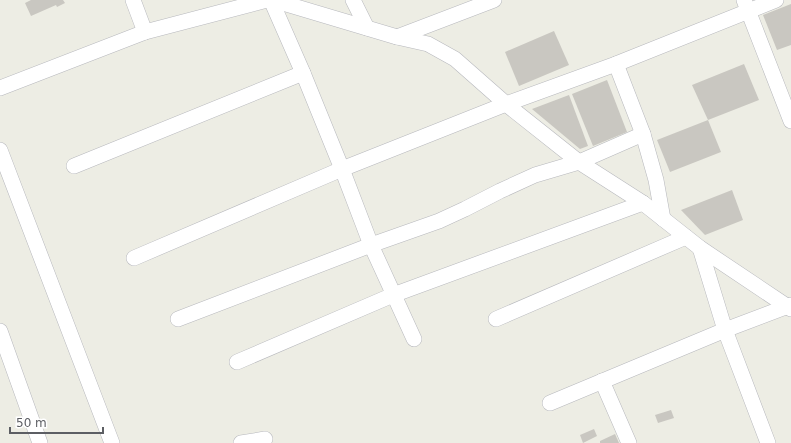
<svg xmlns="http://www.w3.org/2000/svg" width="791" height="443" viewBox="0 0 791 443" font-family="'DejaVu Sans',sans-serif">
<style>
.building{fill:#c9c7c1}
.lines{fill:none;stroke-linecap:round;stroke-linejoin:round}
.minor-casing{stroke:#b7b8bd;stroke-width:16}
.minor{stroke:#fff;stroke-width:15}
</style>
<rect width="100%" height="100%" fill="#edede4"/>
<g class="building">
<path d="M 31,0 L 63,0 L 65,3 L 57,7 L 56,5 L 31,16 L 25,3 Z"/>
<path d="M 791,4 L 791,45 L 777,50 L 763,15 Z"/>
<path d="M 554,31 L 569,65 L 519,86 L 505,52 Z"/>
<path d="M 744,64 L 759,100 L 708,120 L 692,85 Z"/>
<path d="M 607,80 L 627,132 L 593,146 L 572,94 Z"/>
<path d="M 569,95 L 588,146 L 580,149 L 532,109 Z"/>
<path d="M 708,120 L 721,152 L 670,172 L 657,140 Z"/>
<path d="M 732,190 L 743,220 L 705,235 L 681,210 Z"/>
<path d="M 671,410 L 674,418 L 658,423 L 655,415 Z"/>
<path d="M 594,429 L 597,436 L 583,443 L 580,435 Z"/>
<path d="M 615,434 L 619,443 L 600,443 L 600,441 Z"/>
</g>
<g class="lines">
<defs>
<g id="minor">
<path d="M 133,0 L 145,32"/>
<path d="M 271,0 L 303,73 L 342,169 L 371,245 L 414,339"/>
<path d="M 273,0 L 397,37 L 428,44 L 455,59 L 506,104 L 579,162 L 643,203 L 700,248 L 791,309"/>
<path d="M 353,0 L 367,28"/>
<path d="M 744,0 L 791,121"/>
<path d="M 397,37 L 494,0"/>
<path d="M 616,64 L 643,134 L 656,180 L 663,219"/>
<path d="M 0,88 L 145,32 L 267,0"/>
<path d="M 0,150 L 112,443"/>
<path d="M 74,166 L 303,73"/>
<path d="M 700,248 L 725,330 L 768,443"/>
<path d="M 134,258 L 342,169 L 506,104 L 616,64 L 776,0"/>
<path d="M 178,319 L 371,245 L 439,221 L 465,209 L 500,191 L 535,175 L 579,162 L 643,134"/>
<path d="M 496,319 L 686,237"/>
<path d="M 0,331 L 40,443"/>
<path d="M 237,362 L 393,295 L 643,203"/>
<path d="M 602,381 L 629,443"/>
<path d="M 550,403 L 725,330 L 791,305"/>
<path d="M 241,443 L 265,439"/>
</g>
</defs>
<use href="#minor" class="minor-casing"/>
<use href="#minor" class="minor"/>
</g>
<path d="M10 427v6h93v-6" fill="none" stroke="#5c5e63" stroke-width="2"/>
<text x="16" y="427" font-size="12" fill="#5c5e63" stroke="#ffffff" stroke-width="3" paint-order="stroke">50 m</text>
</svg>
